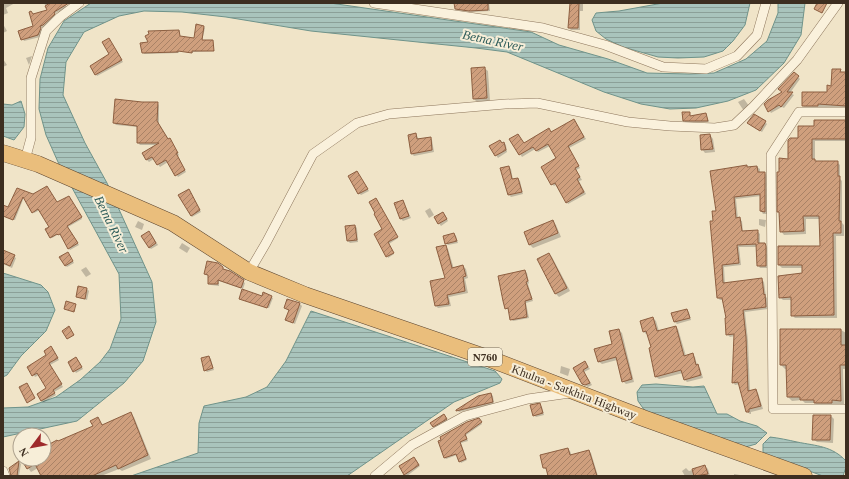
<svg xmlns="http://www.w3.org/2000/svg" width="849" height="479" viewBox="0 0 849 479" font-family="'Times New Roman',serif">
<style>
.water{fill:url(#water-rules);stroke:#6f938a}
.shadow{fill:#0003}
.building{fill:url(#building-hatch);stroke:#8d5f41}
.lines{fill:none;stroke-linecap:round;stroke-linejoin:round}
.minor-casing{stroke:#8d765c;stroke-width:10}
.trunk-casing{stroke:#5b4430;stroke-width:17}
.minor{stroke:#faf1dc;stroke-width:9}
.trunk{stroke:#eabe7c;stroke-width:16}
.labels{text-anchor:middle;stroke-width:4;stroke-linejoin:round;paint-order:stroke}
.shield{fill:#f7eed8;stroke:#756857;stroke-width:1}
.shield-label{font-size:11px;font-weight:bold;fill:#3d2e20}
.street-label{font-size:12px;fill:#3d2e20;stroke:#f7eed8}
.water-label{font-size:13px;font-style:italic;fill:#2f5d5a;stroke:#f7eed8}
</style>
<defs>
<pattern id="water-rules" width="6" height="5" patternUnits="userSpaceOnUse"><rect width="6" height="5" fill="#a9c4bc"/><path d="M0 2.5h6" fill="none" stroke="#8ba098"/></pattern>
<pattern id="building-hatch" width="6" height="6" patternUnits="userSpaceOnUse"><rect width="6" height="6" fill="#cf9f7d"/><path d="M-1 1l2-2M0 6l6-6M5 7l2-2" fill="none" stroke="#a98266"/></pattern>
</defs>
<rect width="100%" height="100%" fill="#f0e4c8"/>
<g class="water">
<path d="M 91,3 L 330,3 L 531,32 L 559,45 L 608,59 L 647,73 L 689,74 L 714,73 L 746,59 L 767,41 L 778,13 L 778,3 L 805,3 L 801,35 L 784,63 L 756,90 L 728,101 L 696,108 L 670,109 L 641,104 L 604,92 L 507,52 L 476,48 L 311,31 L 226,17 L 182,12 L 144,11 L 119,16 L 84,32 L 66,62 L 63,95 L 85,143 L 107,183 L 152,282 L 156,322 L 143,361 L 124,383 L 77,421 L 3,437 L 3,408 L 28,407 L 56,397 L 80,380 L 100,362 L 110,349 L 121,319 L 119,274 L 58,162 L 46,135 L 39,109 L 40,79 L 48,48 L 64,21 Z"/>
<path d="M 663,3 L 750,3 L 745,25 L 733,41 L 723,51 L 704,57 L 678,58 L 658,57 L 623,47 L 606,39 L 596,31 L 592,20 L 596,13 L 619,11 Z"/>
<path d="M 21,101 L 25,114 L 24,127 L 14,140 L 3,136 L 3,104 L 12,105 Z"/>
<path d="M 3,273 L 41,285 L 48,292 L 55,310 L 46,331 L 21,356 L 7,375 L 3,377 Z"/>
<path d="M 311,311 L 495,371 L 502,379 L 500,383 L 454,402 L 347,476 L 131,476 L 198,453 L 199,423 L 204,406 L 246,397 L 267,387 L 286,361 Z"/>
<path d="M 656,384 L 693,387 L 704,386 L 717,414 L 727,414 L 740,421 L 757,426 L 767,433 L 756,444 L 742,448 L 645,411 L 638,401 L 637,392 L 642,385 Z"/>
<path d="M 770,437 C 779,438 788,440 797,442 C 817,446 832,446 846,461 L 846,467 L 843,476 L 823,476 L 763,454 L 763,444 Z"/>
</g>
<g class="shadow">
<path d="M 3,3 L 15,3 L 6,8 L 8,13 L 3,15 Z"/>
<path d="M 44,3 L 66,3 L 65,4 L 67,7 L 54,14 L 56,16 L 45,27 L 40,28 L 42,30 L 40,37 L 24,41 L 19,32 L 34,27 L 33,15 L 48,11 Z"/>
<path d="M 455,3 L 489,3 L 490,11 L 472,12 L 457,10 L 456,8 Z"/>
<path d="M 571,3 L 583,3 L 583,11 L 580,11 L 580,30 L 571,30 L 569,28 Z"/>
<path d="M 3,24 L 7,31 L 3,33 Z"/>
<path d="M 204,27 L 205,28 L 202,41 L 213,41 L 214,51 L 193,52 L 193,53 L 178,51 L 179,53 L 144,54 L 143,52 L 150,43 L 178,31 L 180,37 L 195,40 Z"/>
<path d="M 109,39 L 123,62 L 97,76 L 91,66 L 110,54 Z"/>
<path d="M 32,56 L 29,65 L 26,58 Z"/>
<path d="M 3,59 L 7,65 L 3,67 Z"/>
<path d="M 484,68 L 488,71 L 490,101 L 477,102 L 474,99 Z"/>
<path d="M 840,70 L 843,73 L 846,73 L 846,107 L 821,107 L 821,109 L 806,109 L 803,106 L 828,93 Z"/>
<path d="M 798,77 L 800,79 L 790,93 L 794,95 L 784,108 L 782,107 L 771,113 L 765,104 L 784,92 Z"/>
<path d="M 744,99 L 749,106 L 744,111 L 738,102 Z"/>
<path d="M 157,103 L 159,105 L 159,124 L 179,155 L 178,156 L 186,172 L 178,177 L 168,162 L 160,167 L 154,159 L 149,162 L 147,160 L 143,154 L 158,145 L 140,145 L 138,143 L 138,127 L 116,125 L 114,123 Z"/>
<path d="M 689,113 L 691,117 L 706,114 L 709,122 L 685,122 L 684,120 Z"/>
<path d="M 574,120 L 586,139 L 569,148 L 580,168 L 576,170 L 582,180 L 579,181 L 586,194 L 568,204 L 557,184 L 554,186 L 552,184 L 557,158 L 550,146 L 538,152 L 535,149 L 522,157 L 511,139 L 518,135 L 524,144 L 549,130 L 552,133 Z"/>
<path d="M 846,121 L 846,141 L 815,141 L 815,160 L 816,162 L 837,162 L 840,165 L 840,179 L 842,181 L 842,223 L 844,225 L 844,236 L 836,236 L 837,318 L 795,318 L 792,315 L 792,300 L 783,300 L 780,297 L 804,274 L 803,268 L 782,268 L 779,265 L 821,247 L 820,219 L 806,219 L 806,234 L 784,235 L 781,231 L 789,160 L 799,139 L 815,127 Z"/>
<path d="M 765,122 L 767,124 L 762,132 L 750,125 Z"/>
<path d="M 416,134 L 419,140 L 430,138 L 432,140 L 434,152 L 414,156 L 412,154 Z"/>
<path d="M 710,135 L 713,139 L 715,152 L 705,153 L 702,149 Z"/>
<path d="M 500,141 L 502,144 L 504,143 L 506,145 L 507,152 L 498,158 L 490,146 Z"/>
<path d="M 746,166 L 748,168 L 757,167 L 760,169 L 760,173 L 765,173 L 767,176 L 768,214 L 763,214 L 761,211 L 761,196 L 736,199 L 738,219 L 742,221 L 743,232 L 757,231 L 760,234 L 760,244 L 764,244 L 767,247 L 768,268 L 760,268 L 758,265 L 757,247 L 739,247 L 741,265 L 724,267 L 725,284 L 761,279 L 764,282 L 766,297 L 767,298 L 768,309 L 745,312 L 748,341 L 750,392 L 756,391 L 758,393 L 763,409 L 751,412 L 751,414 L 750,414 L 747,412 L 740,384 L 735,385 L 733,382 L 735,336 L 730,337 L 727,334 L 727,319 L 724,300 L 720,300 L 718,298 L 714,221 L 717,212 Z"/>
<path d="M 509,167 L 511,169 L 513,180 L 518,179 L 520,181 L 523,194 L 511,197 L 509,195 L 501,169 Z"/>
<path d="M 357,172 L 369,191 L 361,195 L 359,193 Z"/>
<path d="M 47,187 L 57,204 L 70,198 L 82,219 L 68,227 L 79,245 L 70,250 L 61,235 L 59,234 L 52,238 L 51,237 L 50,227 L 40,210 L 34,213 L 24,197 L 15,220 L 3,216 L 3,206 L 8,209 L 18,189 L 33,195 Z"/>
<path d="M 190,191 L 201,212 L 192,217 L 191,215 Z"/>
<path d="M 377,201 L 398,238 L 389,244 L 394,254 L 388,258 Z"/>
<path d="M 403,201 L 411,218 L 403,221 L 401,219 Z"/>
<path d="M 430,208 L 434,215 L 429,218 L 425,211 Z"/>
<path d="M 445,215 L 448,221 L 441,226 L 435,218 Z"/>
<path d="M 759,219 L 766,220 L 765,227 L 759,225 Z"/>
<path d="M 138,221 L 144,224 L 142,230 L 135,227 Z"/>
<path d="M 553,221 L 556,225 L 561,237 L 533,248 L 530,245 L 525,233 Z"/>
<path d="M 355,226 L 357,228 L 358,242 L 350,243 L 348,241 Z"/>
<path d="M 151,234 L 158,245 L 151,249 L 149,247 Z"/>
<path d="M 454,234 L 456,236 L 458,243 L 448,245 L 446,243 Z"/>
<path d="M 182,243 L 190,248 L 187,253 L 179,248 Z"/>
<path d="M 445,246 L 448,249 L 454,269 L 463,266 L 466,269 L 468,278 L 465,279 L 468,293 L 449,297 L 451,306 L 438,308 L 436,306 L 446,278 Z"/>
<path d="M 3,251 L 16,258 L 12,268 L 3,264 Z"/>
<path d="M 549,254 L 552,257 L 570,291 L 559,297 L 556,294 L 538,260 Z"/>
<path d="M 70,255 L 74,263 L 67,267 L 65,265 Z"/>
<path d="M 86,267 L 91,274 L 86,277 L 81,270 Z"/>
<path d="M 223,268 L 224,271 L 245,283 L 243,289 L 219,281 L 219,286 L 211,285 L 209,284 L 209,276 L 205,274 Z"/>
<path d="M 525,271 L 527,273 L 529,283 L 528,284 L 533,301 L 526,303 L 529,318 L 513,321 L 511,319 L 509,310 L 506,308 Z"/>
<path d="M 79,287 L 87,289 L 89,291 L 87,300 L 79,298 L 77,296 Z"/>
<path d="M 262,297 L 271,297 L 273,298 L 269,308 L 240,299 Z"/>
<path d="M 288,300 L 300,304 L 302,306 L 295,324 L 286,320 L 289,311 L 285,308 Z"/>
<path d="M 687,310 L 689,312 L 691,320 L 677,324 L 675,322 Z"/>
<path d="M 653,318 L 656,321 L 659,331 L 676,327 L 678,329 L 686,356 L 692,354 L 695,357 L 697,365 L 700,368 L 703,378 L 687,382 L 685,380 L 683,373 L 659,379 L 656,377 L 650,348 L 652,348 L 648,333 L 646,334 L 643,331 Z"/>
<path d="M 619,330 L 622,333 L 634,382 L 626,384 L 623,381 L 617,360 L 602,364 L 598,361 L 614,345 Z"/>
<path d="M 841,330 L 846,333 L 846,369 L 843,369 L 844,404 L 836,404 L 835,406 L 818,406 L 815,403 L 805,403 L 802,400 L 792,401 L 788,397 L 787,369 L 785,369 L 781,365 Z"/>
<path d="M 53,349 L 59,360 L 50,365 L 63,387 L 54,392 L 56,395 L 44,402 L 42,401 L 47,389 L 39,375 L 35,377 L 29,367 L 47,355 Z"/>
<path d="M 209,357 L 211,359 L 214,370 L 207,372 L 205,370 Z"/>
<path d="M 78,360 L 83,369 L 76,373 L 69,362 Z"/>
<path d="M 585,362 L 590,369 L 584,372 L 592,385 L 588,387 L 583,384 L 574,368 Z"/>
<path d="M 561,366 L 570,369 L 568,376 L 560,373 Z"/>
<path d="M 491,394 L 493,396 L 494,404 L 459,412 L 457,410 Z"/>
<path d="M 540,404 L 542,407 L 544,415 L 536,417 L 534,415 Z"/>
<path d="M 130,414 L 134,417 L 151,459 L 122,471 L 119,469 L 101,476 L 42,476 L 38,468 L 31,472 L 23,461 L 26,459 L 44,459 L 44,449 L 94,427 L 98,418 L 103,426 Z"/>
<path d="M 814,416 L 831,416 L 834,419 L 833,443 L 817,442 L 813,439 Z"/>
<path d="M 446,417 L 448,421 L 436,428 L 434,426 Z"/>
<path d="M 480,421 L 482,424 L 466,435 L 468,441 L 461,443 L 467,460 L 461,463 L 457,455 L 446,459 L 445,458 L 468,423 Z"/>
<path d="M 568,449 L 570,451 L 572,456 L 589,451 L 591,453 L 598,476 L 549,476 L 547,470 L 544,468 Z"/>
<path d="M 416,460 L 420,466 L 407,476 L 405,474 Z"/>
<path d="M 19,462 L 21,464 L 19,476 L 11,476 L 10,469 Z"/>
<path d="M 705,466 L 708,469 L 710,476 L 685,476 L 682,471 L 686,468 L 689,471 Z"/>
<path d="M 734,474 L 740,475 L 740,476 L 734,476 Z"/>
</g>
<g class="building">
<path d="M 50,3 L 69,3 L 54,12 L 55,14 L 43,25 L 40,26 L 41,28 L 38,35 L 21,40 L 18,31 L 33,26 L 29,12 L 31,11 L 33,14 L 47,10 L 45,6 Z"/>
<path d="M 454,3 L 488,3 L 488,10 L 469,11 L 455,9 Z"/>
<path d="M 570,3 L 579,3 L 578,28 L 568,28 Z"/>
<path d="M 817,3 L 827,3 L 822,13 L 814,9 Z"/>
<path d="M 196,24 L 204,26 L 202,40 L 213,40 L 214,51 L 192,51 L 192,53 L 178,51 L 178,52 L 142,53 L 140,43 L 148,42 L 145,36 L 149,34 L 148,31 L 179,30 L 180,36 L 194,38 Z"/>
<path d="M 109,38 L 122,60 L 95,75 L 90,66 L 109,54 L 102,42 Z"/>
<path d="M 485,67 L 487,98 L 473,99 L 471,68 Z"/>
<path d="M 832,69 L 841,69 L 840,72 L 846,72 L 846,106 L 818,104 L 818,106 L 802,106 L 802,92 L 827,92 L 827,85 L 831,86 Z"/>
<path d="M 794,72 L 799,76 L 787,92 L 793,92 L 781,107 L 779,105 L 768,112 L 764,104 L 768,100 L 782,92 L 778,89 Z"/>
<path d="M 115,99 L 142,102 L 158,102 L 157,121 L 168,139 L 170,138 L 178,153 L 176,153 L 185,170 L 175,176 L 166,160 L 157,165 L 152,157 L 146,160 L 142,153 L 159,143 L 137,143 L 137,126 L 113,123 Z"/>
<path d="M 682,112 L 690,112 L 690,116 L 706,113 L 708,121 L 683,121 Z"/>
<path d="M 754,114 L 766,121 L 760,131 L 747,123 Z"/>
<path d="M 574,119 L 584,137 L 568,146 L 579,166 L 575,168 L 580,177 L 577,179 L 584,192 L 566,203 L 555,183 L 551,185 L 541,167 L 556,158 L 548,144 L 536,151 L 533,147 L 519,155 L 509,139 L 518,134 L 524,143 L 549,128 L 551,132 Z"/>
<path d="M 814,120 L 846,120 L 846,139 L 812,139 L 812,159 L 815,159 L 815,161 L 838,161 L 838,176 L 840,176 L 839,221 L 841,221 L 841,233 L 833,233 L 834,315 L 791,316 L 791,297 L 779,298 L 778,276 L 802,273 L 802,265 L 778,265 L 778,246 L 820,246 L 819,216 L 803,216 L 804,231 L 780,232 L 779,212 L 777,212 L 777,172 L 779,172 L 779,158 L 788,159 L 788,140 L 790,138 L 798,138 L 798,126 L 814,126 Z"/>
<path d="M 416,133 L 417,139 L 431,137 L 432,150 L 411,154 L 408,135 Z"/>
<path d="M 710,134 L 713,149 L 701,150 L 700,135 Z"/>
<path d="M 500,140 L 502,143 L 504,142 L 506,150 L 495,156 L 489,146 Z"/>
<path d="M 747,165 L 747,167 L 757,166 L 758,172 L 765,172 L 765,212 L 760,211 L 760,194 L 734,197 L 736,218 L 740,217 L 742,231 L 758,230 L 758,243 L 765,243 L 766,246 L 766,266 L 757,266 L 756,244 L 737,245 L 739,263 L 722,265 L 723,283 L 762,278 L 764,295 L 765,294 L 766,307 L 743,310 L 746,337 L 748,391 L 756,389 L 761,406 L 749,409 L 749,412 L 746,412 L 738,382 L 732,383 L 734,334 L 726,335 L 725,318 L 726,318 L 722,298 L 717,298 L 710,221 L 713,221 L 712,211 L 716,211 L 710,171 Z"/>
<path d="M 509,166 L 512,179 L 518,178 L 522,192 L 508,195 L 500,168 Z"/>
<path d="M 357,171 L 368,189 L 358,194 L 348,176 Z"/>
<path d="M 47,186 L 57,202 L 69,196 L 82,217 L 67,226 L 78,243 L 68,249 L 60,234 L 58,235 L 57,234 L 50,238 L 45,229 L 49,227 L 38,209 L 32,213 L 23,197 L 13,220 L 3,216 L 3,205 L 8,207 L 17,188 L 33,194 Z"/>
<path d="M 189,189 L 200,210 L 191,216 L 178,195 Z"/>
<path d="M 376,198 L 398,237 L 388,242 L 394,253 L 386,257 L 374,234 L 382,229 L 374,214 L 375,213 L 369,202 Z"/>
<path d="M 403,200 L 409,216 L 400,219 L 394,203 Z"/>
<path d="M 443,212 L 447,219 L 438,224 L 434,217 Z"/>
<path d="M 553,220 L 558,233 L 529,245 L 524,232 Z"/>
<path d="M 355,225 L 357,240 L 347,241 L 345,226 Z"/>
<path d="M 149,231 L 156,243 L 149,248 L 141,236 Z"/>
<path d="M 454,233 L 457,241 L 445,244 L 443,236 Z"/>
<path d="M 446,245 L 452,268 L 463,265 L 466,276 L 463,277 L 465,291 L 447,295 L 449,304 L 435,306 L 430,281 L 445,278 L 436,247 Z"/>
<path d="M 3,250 L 15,255 L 10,266 L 3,263 Z"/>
<path d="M 68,252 L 73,261 L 65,266 L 59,257 Z"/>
<path d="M 549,253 L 567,288 L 555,294 L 537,259 Z"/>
<path d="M 207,261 L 218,263 L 223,267 L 223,269 L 230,271 L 244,280 L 241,288 L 218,280 L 218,284 L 208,284 L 208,275 L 204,274 Z"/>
<path d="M 525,270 L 528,281 L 526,282 L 532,299 L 525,301 L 527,317 L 510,320 L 508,308 L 505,309 L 503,301 L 498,276 Z"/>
<path d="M 78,286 L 87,288 L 85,299 L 76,297 Z"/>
<path d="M 242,289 L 262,296 L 263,292 L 272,296 L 267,308 L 239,299 Z"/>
<path d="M 287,299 L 300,303 L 293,323 L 285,320 L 289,310 L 284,308 Z"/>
<path d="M 66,301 L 76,304 L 74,312 L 64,309 Z"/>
<path d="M 687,309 L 690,318 L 674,322 L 671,313 Z"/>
<path d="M 653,317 L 657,331 L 676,326 L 684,356 L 693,353 L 696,365 L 698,364 L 701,375 L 684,380 L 681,370 L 655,377 L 649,348 L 651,347 L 646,331 L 643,332 L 640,321 Z"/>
<path d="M 69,326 L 74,335 L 67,339 L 62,331 Z"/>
<path d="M 619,329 L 632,379 L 622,382 L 616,357 L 598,362 L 594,349 L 612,344 L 609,331 Z"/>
<path d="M 780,329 L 841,329 L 841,345 L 846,345 L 846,365 L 840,365 L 841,401 L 832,400 L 832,403 L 814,403 L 814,400 L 800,400 L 800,397 L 787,397 L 786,365 L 780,365 Z"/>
<path d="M 51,346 L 58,358 L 49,363 L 62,384 L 53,390 L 55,393 L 41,401 L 37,394 L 46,388 L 37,373 L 32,376 L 27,367 L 46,355 L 44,351 Z"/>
<path d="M 209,356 L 213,368 L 204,371 L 201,358 Z"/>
<path d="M 76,357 L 82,367 L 73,372 L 68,362 Z"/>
<path d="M 585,361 L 588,367 L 583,370 L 590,383 L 585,385 L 582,384 L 573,368 Z"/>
<path d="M 27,383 L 35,398 L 27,403 L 19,387 Z"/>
<path d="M 491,393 L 493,402 L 456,411 L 456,410 L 478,396 Z"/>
<path d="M 540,403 L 543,413 L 533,416 L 530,405 Z"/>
<path d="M 131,412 L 148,455 L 118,469 L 116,465 L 92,476 L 41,476 L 35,464 L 27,469 L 21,459 L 44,459 L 44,447 L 57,440 L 58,441 L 93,426 L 90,421 L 98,417 L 102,425 Z"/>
<path d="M 444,414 L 447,419 L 433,427 L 430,423 Z"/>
<path d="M 813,415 L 831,415 L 830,440 L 812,440 Z"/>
<path d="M 479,418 L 482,422 L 465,434 L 467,439 L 460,442 L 466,459 L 459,462 L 456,454 L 444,458 L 438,441 L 441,440 L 440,437 L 467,422 Z"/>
<path d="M 568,448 L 570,455 L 589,450 L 597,476 L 548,476 L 546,468 L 543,468 L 540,455 Z"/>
<path d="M 414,457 L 419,465 L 404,475 L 399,466 Z"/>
<path d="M 19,461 L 17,476 L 11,476 L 9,468 Z"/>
<path d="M 705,465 L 708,474 L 694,476 L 692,469 Z"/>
</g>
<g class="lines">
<defs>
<g id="minor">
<path d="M 374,3 L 543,28 L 605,45 L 663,67 L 706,69 L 737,56 L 757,35 L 766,3"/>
<path d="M 846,112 L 799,112 L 771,155 L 773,409 L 846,409"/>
<path d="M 25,160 L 31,138 L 31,78 L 46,31 L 60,17 L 79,3"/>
<path d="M 249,272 L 266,243 L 313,154 L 357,123 L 389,114 L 505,104 L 537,103 L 628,122 L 670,126 L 715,128 L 734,125 L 753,107 L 797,60 L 838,3"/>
<path d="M 3,471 L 5,476"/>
<path d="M 375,476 L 412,445 L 465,416 L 528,399 L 570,393"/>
</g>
<path id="trunk" d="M 3,153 L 38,164 L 173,223 L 249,272 L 305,295 L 485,357 L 643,418 L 804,476"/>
</defs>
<use href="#minor" class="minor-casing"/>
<use href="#trunk" class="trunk-casing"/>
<use href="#minor" class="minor"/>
<use href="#trunk" class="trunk"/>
</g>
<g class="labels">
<rect class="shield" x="468" y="348" width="34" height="18" rx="3"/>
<g class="shield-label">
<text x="485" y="361">N760</text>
</g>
<g class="street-label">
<text transform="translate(574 392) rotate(21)" y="4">Khulna - Satkhira Highway</text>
</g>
<g class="water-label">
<text transform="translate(493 40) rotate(12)" y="5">Betna River</text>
<text transform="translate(112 224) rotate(64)" y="5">Betna River</text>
</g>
</g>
<rect width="849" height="479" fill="none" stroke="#3d2e20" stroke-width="8"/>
<g transform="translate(32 447) rotate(238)"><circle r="19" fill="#f7eed8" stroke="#ada18e"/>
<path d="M0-3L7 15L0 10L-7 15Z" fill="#9e2a2b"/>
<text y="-6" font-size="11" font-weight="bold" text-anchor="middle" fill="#3d2e20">N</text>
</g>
</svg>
